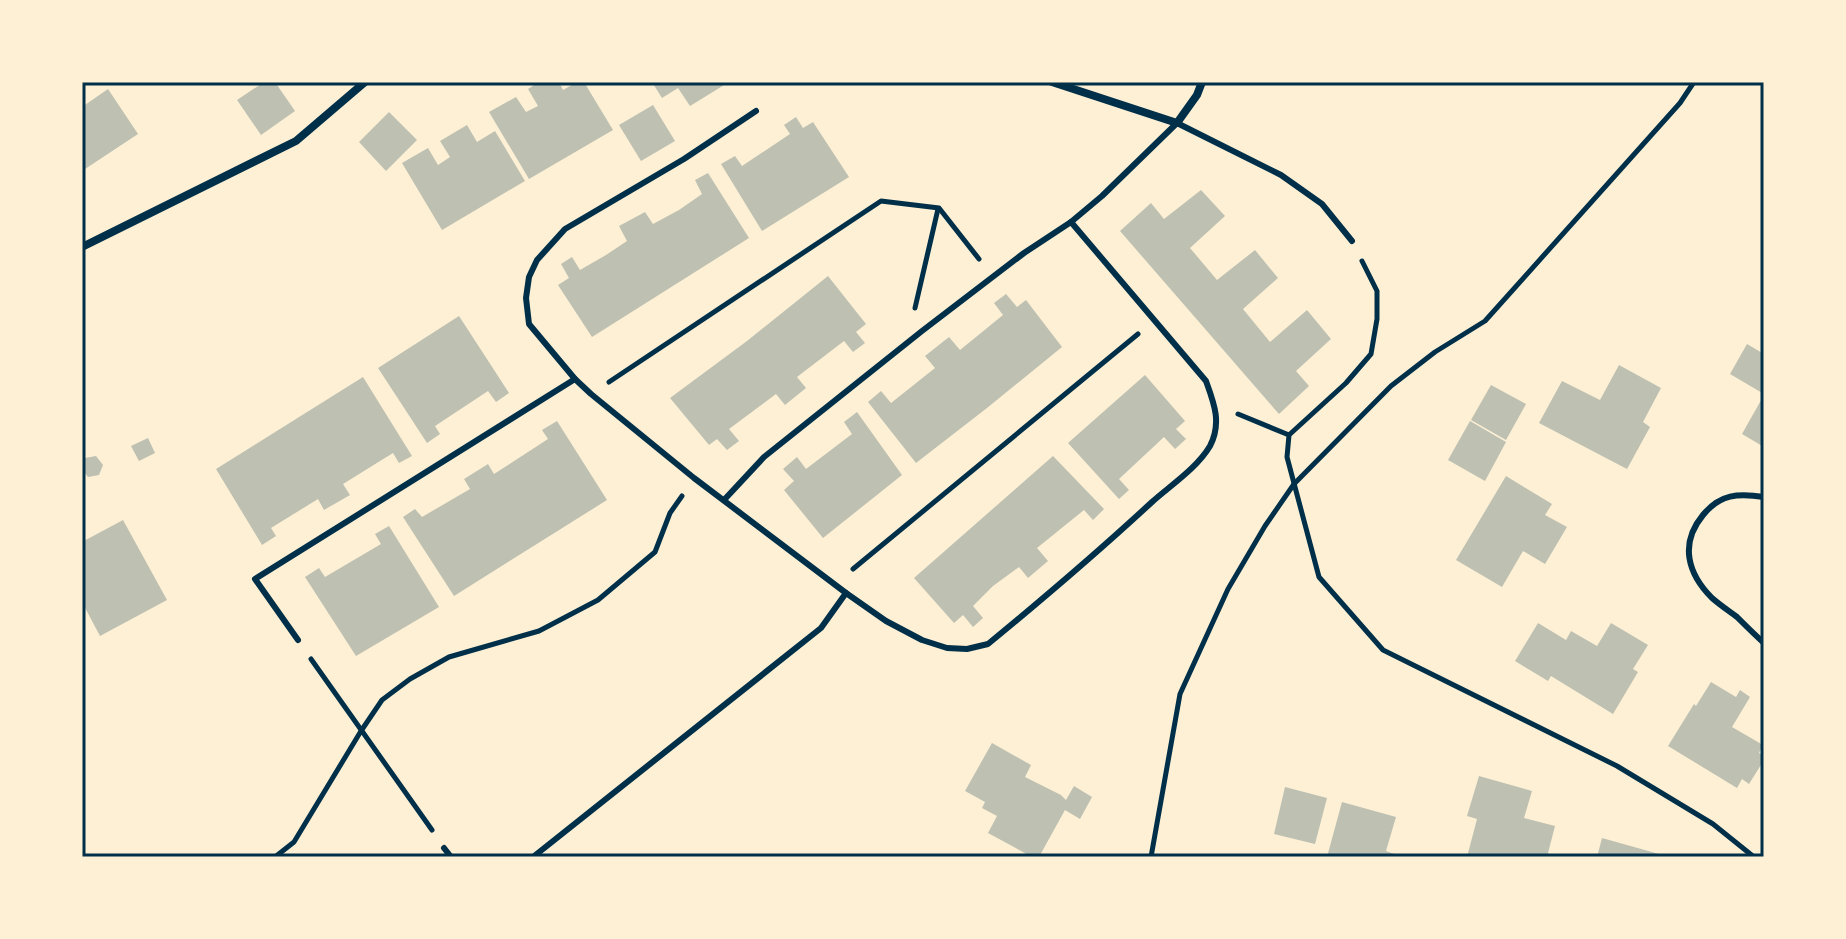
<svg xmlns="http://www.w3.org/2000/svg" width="1846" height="939" viewBox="0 0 1846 939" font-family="Jost,sans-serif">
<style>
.building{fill:#bec0b2}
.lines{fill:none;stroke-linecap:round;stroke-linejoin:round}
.path{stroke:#003049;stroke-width:5}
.service{stroke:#003049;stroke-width:6}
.minor{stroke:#003049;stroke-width:8}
.neatline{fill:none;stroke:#003049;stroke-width:3}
</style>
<rect width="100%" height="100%" fill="#fdf0d5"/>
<g class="building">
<path d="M 264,82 L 275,82 L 295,111 L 261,135 L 237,100 Z"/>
<path d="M 539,82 L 559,82 L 563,90 L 577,82 L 584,82 L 613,130 L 529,179 L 489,112 L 516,97 L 526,112 L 538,106 L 528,89 Z"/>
<path d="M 652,82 L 729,82 L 690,106 L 678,88 L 662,98 Z"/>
<path d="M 108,89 L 138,134 L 82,171 L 82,107 Z"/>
<path d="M 653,105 L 675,141 L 641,161 L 619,125 Z"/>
<path d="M 389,112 L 417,140 L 386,171 L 359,142 Z"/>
<path d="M 796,117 L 803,128 L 813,122 L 849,177 L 762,231 L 721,164 L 735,156 L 742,166 L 790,134 L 784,125 Z"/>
<path d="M 467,125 L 477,142 L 495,131 L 525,181 L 442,230 L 402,163 L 428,148 L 438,165 L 450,157 L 440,141 Z"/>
<path d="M 708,173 L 749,238 L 592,337 L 558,285 L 569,278 L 561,264 L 572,257 L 580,270 L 606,255 L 627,241 L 619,226 L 645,212 L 653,224 L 679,210 L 702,194 L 695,180 Z"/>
<path d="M 1201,190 L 1225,216 L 1190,248 L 1217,280 L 1255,250 L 1278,278 L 1243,309 L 1270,342 L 1307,310 L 1331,339 L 1296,371 L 1309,386 L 1279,414 L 1120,231 L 1151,203 L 1164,219 Z"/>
<path d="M 828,276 L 866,324 L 856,332 L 865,343 L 853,352 L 844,341 L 797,377 L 806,388 L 785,405 L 776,394 L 729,429 L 739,441 L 727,450 L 717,439 L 709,445 L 670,398 L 747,341 Z"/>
<path d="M 1006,294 L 1017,307 L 1026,300 L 1062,347 L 987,408 L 916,463 L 868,402 L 881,391 L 891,403 L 935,368 L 925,356 L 949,337 L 960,350 L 1003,315 L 994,303 Z"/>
<path d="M 459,316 L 509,393 L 496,402 L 488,391 L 435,426 L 440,434 L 427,443 L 378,368 Z"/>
<path d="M 1747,344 L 1764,354 L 1764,394 L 1730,374 Z"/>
<path d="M 1619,365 L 1661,388 L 1643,422 L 1650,427 L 1627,469 L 1539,423 L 1562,381 L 1600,400 Z"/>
<path d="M 1145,375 L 1185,421 L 1176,429 L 1186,439 L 1175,449 L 1164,437 L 1119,479 L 1129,490 L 1119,499 L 1068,443 Z"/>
<path d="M 363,377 L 412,456 L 399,463 L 393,453 L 343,484 L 350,495 L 324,510 L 318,499 L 271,528 L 276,536 L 262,545 L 216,469 Z"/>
<path d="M 1491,385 L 1526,404 L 1506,440 L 1471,420 Z"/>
<path d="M 1764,395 L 1764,447 L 1742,434 Z"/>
<path d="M 857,412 L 902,475 L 823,538 L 784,490 L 794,481 L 783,469 L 797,457 L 806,469 L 852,434 L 844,422 Z"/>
<path d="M 557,421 L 607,500 L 454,596 L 403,517 L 415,509 L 422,517 L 470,489 L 464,479 L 488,464 L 494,474 L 548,439 L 542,430 Z"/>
<path d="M 1470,421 L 1506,442 L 1485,481 L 1448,460 Z"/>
<path d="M 148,438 L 155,453 L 139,461 L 131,446 Z"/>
<path d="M 96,456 L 103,465 L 99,475 L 88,477 L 82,469 L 85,458 Z"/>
<path d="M 1053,456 L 1104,509 L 1093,520 L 1084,510 L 1037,548 L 1048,561 L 1028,578 L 1019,567 L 993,586 L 973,606 L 983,618 L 973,627 L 963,615 L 954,623 L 914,578 Z"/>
<path d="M 1506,476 L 1552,504 L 1545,515 L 1567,527 L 1545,564 L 1523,551 L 1502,587 L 1456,560 Z"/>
<path d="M 123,520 L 167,600 L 100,636 L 82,602 L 82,542 Z"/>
<path d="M 389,526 L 439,607 L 356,656 L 305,577 L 319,568 L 325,577 L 381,544 L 375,534 Z"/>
<path d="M 1538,623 L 1566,640 L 1571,631 L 1597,646 L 1611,623 L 1648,645 L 1633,669 L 1638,672 L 1613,714 L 1551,676 L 1548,681 L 1515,661 Z"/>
<path d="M 1711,682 L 1736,697 L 1740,690 L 1750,697 L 1732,727 L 1763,745 L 1759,753 L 1764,756 L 1764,760 L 1749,784 L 1742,779 L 1737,788 L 1668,746 L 1694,704 L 1696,706 Z"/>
<path d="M 992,743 L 1031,765 L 1025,777 L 1061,795 L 1066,800 L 1074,786 L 1092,797 L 1080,819 L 1065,810 L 1039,857 L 1032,857 L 988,833 L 997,816 L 982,808 L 985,802 L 965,791 Z"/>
<path d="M 1479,776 L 1532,791 L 1524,818 L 1555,826 L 1547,857 L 1467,857 L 1477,819 L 1467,816 Z"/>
<path d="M 1285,787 L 1327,798 L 1315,844 L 1274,834 Z"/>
<path d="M 1342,802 L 1396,817 L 1386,851 L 1403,857 L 1327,857 Z"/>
<path d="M 1602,838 L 1659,854 L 1658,857 L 1597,857 Z"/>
</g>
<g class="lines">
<g class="path">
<path d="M 1362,261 L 1377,291 L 1377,319 L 1371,354 L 1346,383 L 1289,435 L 1287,457 L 1319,577 L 1383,650 L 1617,766 L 1713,824 L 1754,857"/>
<path d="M 915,308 L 938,209"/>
<path d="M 609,382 L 881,201 L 939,208 L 979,259"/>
<path d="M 1238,414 L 1289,435"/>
<path d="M 853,569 L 1138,334"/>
<path d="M 311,659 L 432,830"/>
<path d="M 275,857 L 294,842 L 361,731 L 382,700 L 410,679 L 449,657 L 539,631 L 598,600 L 655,552 L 670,513 L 682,496"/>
<path d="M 1151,857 L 1180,694 L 1228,589 L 1265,526 L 1294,484 L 1391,386 L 1435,352 L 1485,321 L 1680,103 L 1694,82"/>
</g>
<g class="service">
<path d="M 756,111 L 684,159 L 565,229 L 537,260 L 529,277 L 526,298 L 529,324 L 575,379 L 591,394 L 694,478 L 846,593 L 886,621 L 922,640 L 947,648 L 967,649 L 988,644 C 1044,598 1099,551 1152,502 C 1171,485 1197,468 1210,446 C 1222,423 1214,403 1206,381 L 1071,222"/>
<path d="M 1764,497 C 1738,493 1720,494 1703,515 C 1679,544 1688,574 1712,598 C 1720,605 1729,611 1737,617 C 1746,626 1755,635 1764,643"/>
<path d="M 724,500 L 764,457 L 922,331 L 1024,253 L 1071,222 L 1102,196 L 1177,123 L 1281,175 L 1322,204 L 1352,241"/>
<path d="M 298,640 L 255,579 L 575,379"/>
<path d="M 444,848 L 451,857"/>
<path d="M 533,857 L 821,628 L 846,593"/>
</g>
<g class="minor">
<path d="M 1052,82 L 1177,123 L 1197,95 L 1202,82"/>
<path d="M 82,247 L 296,141 L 365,82"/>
</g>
</g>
<rect width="1846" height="939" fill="none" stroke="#fdf0d5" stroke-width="168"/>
<rect x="84" y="84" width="1678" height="771" class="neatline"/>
</svg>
